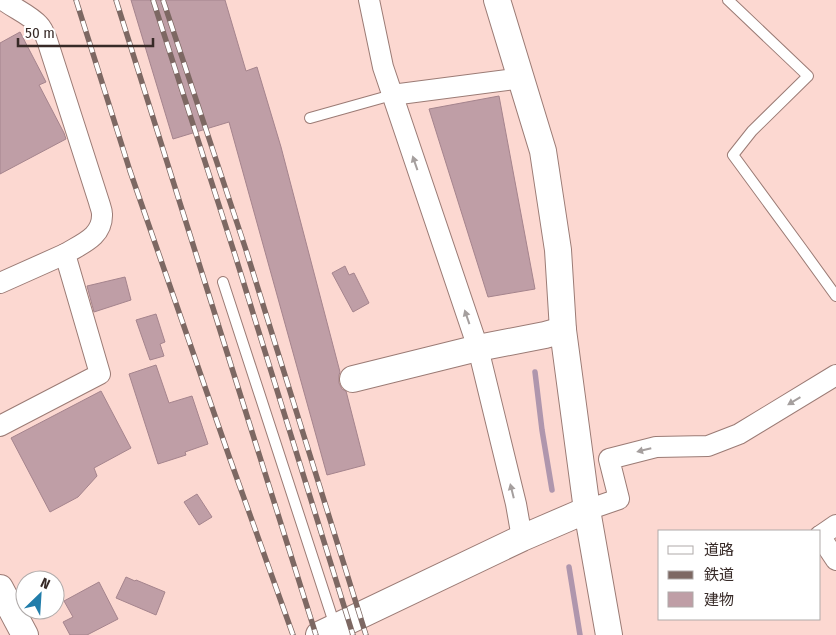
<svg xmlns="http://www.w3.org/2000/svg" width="836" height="635" viewBox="0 0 836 635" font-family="'Fira Sans Condensed','Noto Sans JP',sans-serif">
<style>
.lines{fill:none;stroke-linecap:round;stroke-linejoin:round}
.stream{stroke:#af96ad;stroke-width:5.5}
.building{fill:#bf9ea6;stroke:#a5848d}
.service-casing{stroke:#9b7b75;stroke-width:12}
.minor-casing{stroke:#9b7b75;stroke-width:22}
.tertiary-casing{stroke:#9b7b75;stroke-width:28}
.service{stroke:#fff;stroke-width:10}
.minor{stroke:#fff;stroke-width:20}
.tertiary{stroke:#fff;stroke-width:26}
.rail-casing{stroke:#7d6863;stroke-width:5.5}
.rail{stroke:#fff;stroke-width:4;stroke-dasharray:11;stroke-linecap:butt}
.oneway{fill:#a59f9e}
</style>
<rect width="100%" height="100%" fill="#fcd8d1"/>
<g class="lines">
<g class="stream">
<path d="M 535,372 L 542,430 L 552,490"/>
<path d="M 569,567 L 580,635"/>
</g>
</g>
<g class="building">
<path d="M 131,0 L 225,0 L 246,71 L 257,67 L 281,147 L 340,372 L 339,375 L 339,383 L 342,389 L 346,391 L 365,465 L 327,475 L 229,122 L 173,139 Z"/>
<path d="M 20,32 L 46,82 L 39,85 L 64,133 L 66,139 L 0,174 L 0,43 Z"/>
<path d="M 499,96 L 535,289 L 488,297 L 429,109 Z"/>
<path d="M 345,266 L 349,275 L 354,273 L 369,303 L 353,312 L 332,273 Z"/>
<path d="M 125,277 L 131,300 L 94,312 L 87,286 Z"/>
<path d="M 156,314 L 165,342 L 160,344 L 164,356 L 150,360 L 136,320 Z"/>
<path d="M 156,365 L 169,403 L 192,396 L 208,444 L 185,452 L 186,455 L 158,464 L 129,374 Z"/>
<path d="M 101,391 L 131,448 L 94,468 L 97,476 L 78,497 L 50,512 L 11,438 Z"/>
<path d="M 197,494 L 212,517 L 199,525 L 184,502 Z"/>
<path d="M 126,577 L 135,581 L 136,580 L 165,592 L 156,615 L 116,598 Z"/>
<path d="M 99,582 L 118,619 L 87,635 L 70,635 L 63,622 L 73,617 L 64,601 Z"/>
</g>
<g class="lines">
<defs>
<g id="service">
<path d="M 728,0 L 808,76 L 752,131 L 733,155 L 802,249 L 836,296"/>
<path d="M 310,118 L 392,95"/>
<path d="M 223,282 L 335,626"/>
</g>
<g id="minor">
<path d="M 369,0 L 383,67 L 478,348 L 516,504 L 522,538"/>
<path d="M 392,95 L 522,78"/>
<path d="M 0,283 L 65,254"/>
<path d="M 0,426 L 100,374 L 65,254 C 81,244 103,237 102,214 C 102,210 100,206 99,202 L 47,40 C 45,35 43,29 39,25 C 30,15 15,9 3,0"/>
<path d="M 587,510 L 619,499 L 609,459 L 656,447 L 708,446 L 739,434 L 836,375"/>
<path d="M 820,536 L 836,560"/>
<path d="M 820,536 L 836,525"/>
</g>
<g id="tertiary">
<path d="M 497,0 L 543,151 L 558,250 L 563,330 L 587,510 L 609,635"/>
<path d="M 353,379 L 478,348 L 545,335 L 563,330"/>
<path d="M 0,588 L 25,635"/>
<path d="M 319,635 L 522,538 L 587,510"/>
</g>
</defs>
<use href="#service" class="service-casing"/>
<use href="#minor" class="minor-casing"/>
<use href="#tertiary" class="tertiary-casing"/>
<use href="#service" class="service"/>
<use href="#minor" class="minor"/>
<use href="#tertiary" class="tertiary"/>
<defs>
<g id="rail">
<path d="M 76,0 L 130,171 L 230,459 L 293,635"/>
<path d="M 116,0 L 316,635"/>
<path d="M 153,0 L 235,255 L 353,635"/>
<path d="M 163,0 L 246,250 L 366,635"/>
</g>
</defs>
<use href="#rail" class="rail-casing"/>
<use href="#rail" class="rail"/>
</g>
<defs><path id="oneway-solid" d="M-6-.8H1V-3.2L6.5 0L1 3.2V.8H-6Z" transform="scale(1.25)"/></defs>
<g class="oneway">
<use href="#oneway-solid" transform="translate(415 163) rotate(-109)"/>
<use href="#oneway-solid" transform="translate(467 317) rotate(-109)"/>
<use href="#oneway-solid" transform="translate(794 401) rotate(149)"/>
<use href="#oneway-solid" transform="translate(644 450) rotate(166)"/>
<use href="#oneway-solid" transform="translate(512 491) rotate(-104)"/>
</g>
<rect x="658" y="530" width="162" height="90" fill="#ffffff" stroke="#afaaa9"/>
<rect x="668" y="546" width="25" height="8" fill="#ffffff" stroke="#afaaa9"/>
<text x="704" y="555" font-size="15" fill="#372a27">道路</text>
<rect x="668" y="571" width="25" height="8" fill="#7d6863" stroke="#afaaa9"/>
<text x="704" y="580" font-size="15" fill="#372a27">鉄道</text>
<rect x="668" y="592" width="25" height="15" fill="#bf9ea6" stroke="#afaaa9"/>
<text x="704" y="605" font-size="15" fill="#372a27">建物</text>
<g transform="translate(40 595) rotate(25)"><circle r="24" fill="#ffffff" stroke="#afaaa9"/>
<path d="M0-4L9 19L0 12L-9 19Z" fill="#217daa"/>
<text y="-8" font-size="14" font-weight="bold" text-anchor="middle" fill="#372a27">N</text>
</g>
<path d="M18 38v8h135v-8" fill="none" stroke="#372a27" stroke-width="2.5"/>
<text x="25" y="38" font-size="15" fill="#372a27" stroke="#ffffff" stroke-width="4" paint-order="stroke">50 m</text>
</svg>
